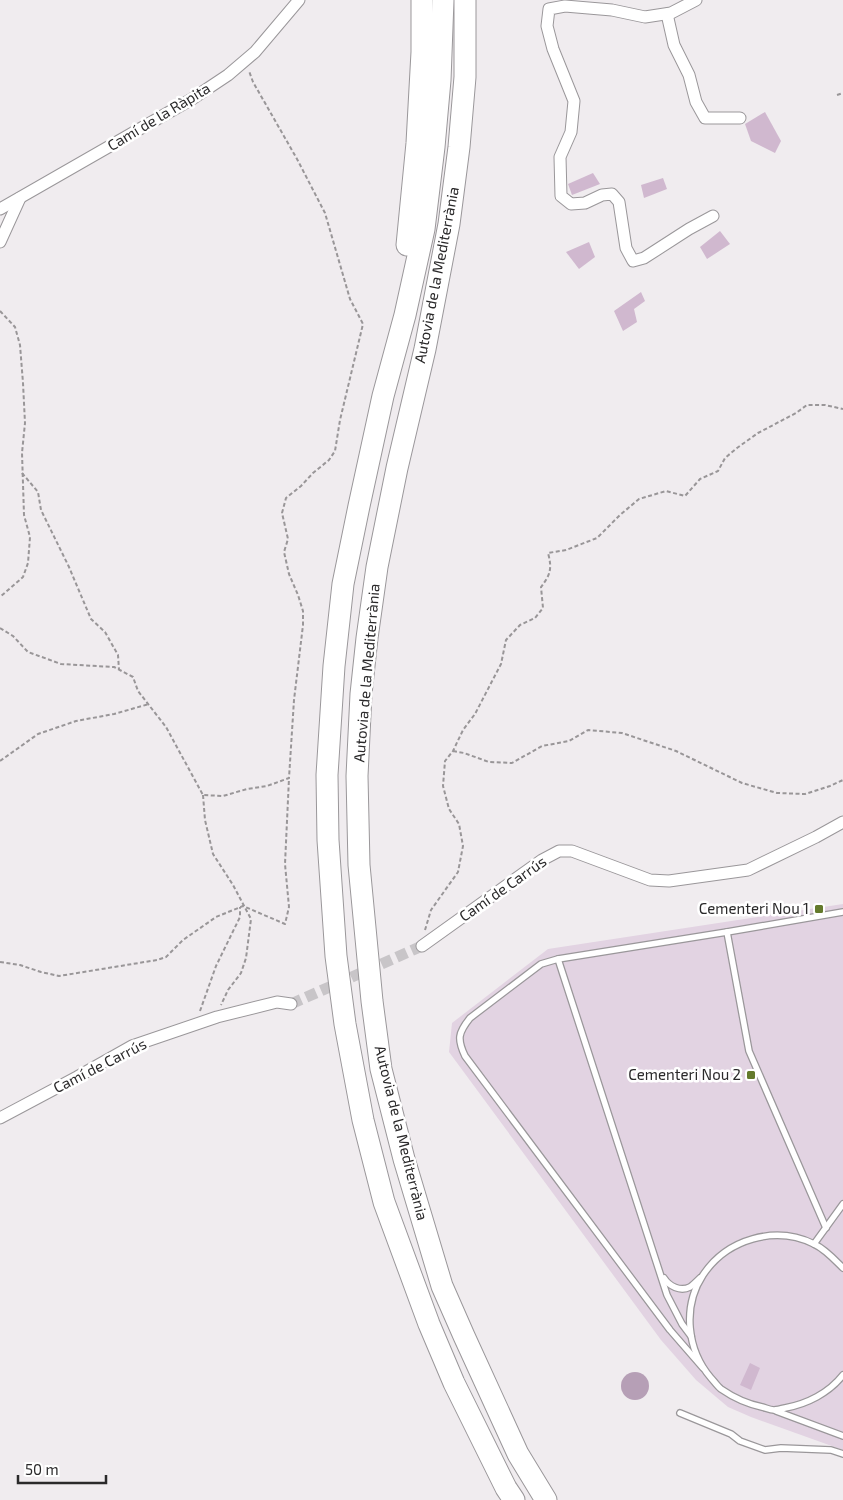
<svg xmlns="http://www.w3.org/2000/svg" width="843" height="1500" viewBox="0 0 843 1500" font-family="'Exo 2',sans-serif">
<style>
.green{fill:#e2d3e2}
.water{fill:#b69fb6}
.building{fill:#d0b8cf}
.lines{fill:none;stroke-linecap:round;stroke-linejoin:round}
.street-tunnel{stroke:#c8c5c8;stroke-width:11;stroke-dasharray:11 5.5;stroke-linecap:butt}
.lane-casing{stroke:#9a979a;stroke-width:8}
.street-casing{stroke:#9a979a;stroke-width:13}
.highway-casing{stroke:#9a979a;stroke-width:23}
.path{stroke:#999698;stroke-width:2;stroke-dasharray:4 2.5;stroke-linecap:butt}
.lane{stroke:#fff;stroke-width:5.5}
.street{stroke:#fff;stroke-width:11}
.highway{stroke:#fff;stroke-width:21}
.poi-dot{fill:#647a2c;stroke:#fff;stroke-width:2}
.labels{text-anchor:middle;stroke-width:5;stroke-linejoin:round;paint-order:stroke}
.street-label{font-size:15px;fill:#2a292a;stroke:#fff}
.poi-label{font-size:15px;fill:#2a292a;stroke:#fff;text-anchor:end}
</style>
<rect width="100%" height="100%" fill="#f0ecef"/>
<path class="green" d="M 843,904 L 843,1450 L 751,1417 L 728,1407 L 696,1380 L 661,1340 L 449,1052 L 452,1023 L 548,949 Z"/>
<circle class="water" cx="635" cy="1386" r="14"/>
<g class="building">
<path d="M 765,112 L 781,141 L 775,153 L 751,141 L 745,124 Z"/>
<path d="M 593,173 L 600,184 L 572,195 L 568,184 Z"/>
<path d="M 663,178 L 667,189 L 644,198 L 641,185 Z"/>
<path d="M 720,231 L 730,244 L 707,259 L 700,247 Z"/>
<path d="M 589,242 L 595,257 L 579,269 L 566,252 Z"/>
<path d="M 641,292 L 645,301 L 634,309 L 637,322 L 623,331 L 614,311 Z"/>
<path d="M 750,1363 L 760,1368 L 751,1390 L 740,1385 Z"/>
</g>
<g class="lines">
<path class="street-tunnel" d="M 291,1004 L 422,946"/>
<defs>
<g id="lane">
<path d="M 727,932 L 749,1051 L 826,1228"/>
<path d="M 558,959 L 667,1295 L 682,1324 L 691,1336"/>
<path d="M 814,1244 L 843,1204"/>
<path d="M 843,1268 C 834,1259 825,1249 814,1244 C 775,1225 727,1239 703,1275 C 682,1307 687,1350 711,1378 C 714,1381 717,1386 721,1389 C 734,1398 748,1404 762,1407 C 766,1408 770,1410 774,1410 C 777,1410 781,1409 785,1408 C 807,1404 829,1393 843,1375"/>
<path d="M 664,1278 C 669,1286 680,1292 690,1287 C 693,1285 697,1281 700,1278"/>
<path d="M 703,1368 L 670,1330 L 465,1056 C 457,1039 458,1033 470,1018 L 541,964 L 558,959 L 727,932 L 843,912"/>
<path d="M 776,1411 L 843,1436"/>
<path d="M 680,1413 L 731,1434 L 740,1441 L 765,1450 L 781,1448 L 831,1450 L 843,1454"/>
</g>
<g id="street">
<path d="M 696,0 L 671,13 L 645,17 L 612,10 L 565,6 L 549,9 L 547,26 L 553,49 L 574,101 L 571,132 L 560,157 L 561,196 L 571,204 L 585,203 L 602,195 L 612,194 L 619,202 L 626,248 L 633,261 L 644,258 L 689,229 L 713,216"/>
<path d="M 667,14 L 674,45 L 689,75 L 696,102 L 705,118 L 740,118"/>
<path d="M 0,209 L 192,99 L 228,75 L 255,52 L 299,0"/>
<path d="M 0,242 L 20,198"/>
<path d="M 422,946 L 542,860 L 559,851 L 572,851 L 650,880 L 669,881 L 748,870 L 816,837 L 843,822"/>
<path d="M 0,1118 L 77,1077 L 132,1046 L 217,1017 L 277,1002 L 291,1004"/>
</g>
<g id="highway">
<path d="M 443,0 L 440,80 L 434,147 L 424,229 L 405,315 L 383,396 L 359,506 L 343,584 L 334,666 L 327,775 L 328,840 L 336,956 L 345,1024 L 363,1120 L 384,1202 L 429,1324 L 454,1383 L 506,1488 L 514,1500"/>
<path d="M 465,0 L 465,77 L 459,147 L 449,224 L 425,349 L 397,468 L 377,567 L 367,638 L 361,694 L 357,776 L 359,865 L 372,1001 L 381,1069 L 404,1159 L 442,1286 L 464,1336 L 518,1454 L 546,1500"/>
<path d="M 407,245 L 417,143 L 422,52 L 422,0"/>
</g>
</defs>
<use href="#lane" class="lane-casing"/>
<use href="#street" class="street-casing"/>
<use href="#highway" class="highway-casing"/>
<g class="path">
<path d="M 837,95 L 843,93"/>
<path d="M 0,311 L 15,327 L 20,345 L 23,383 L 25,423 L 22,453 L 24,515 L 30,537 L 28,563 L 23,577 L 0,597"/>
<path d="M 22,473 L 38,492 L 41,510 L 69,567 L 91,619 L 105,632 L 118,655 L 119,670"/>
<path d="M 0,628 L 13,636 L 28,652 L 61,664 L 114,667 L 133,677 L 138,691 L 166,727 L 203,795 L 223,796 L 247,789 L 267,786 L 289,778 L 294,700 L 303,625 L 303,611 L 298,595 L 289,574 L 284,552 L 288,539 L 282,513 L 286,498 L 301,486 L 313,473 L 329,460 L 335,451 L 340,420 L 363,324 L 350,299 L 325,213 L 297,159 L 253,82 L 249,71"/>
<path d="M 453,751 L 464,753 L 489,762 L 512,763 L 542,746 L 569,741 L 588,730 L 622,733 L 676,751 L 742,783 L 777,793 L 805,794 L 830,786 L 843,780"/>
<path d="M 0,761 L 38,734 L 76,721 L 114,714 L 149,704"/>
<path d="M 203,795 L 205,820 L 213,854 L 233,885 L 251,919 L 246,958 L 241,973 L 228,990 L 221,1005"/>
<path d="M 425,930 L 431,910 L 458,872 L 463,846 L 459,824 L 449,809 L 443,786 L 445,761 L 453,751 L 463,730 L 475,714 L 501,664 L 506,640 L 520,625 L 535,618 L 543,608 L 541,587 C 551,574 552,568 548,553 L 566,550 L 597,538 L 620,515 L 639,499 L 666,491 L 685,496 L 700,479 L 718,471 L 725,458 L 737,448 L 758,433 L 796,413 L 807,405 L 825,405 L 843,409"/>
<path d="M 0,962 L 20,965 L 41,972 L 59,976 L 157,960 L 166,957 L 183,940 L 216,917 L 243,906 L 285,924 L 289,907 L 285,864 L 289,778"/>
<path d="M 200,1011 L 216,966 L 240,917 L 240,907"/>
</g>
<use href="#lane" class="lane"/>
<use href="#street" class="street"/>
<use href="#highway" class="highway"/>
</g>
<g class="poi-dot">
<rect x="814" y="904" width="10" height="10" rx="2.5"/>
<rect x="746" y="1070" width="10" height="10" rx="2.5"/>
</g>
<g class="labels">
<g class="street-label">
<text transform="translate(159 117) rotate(-31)" y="5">Camí de la Ràpita</text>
<text transform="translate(437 275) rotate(-79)" y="5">Autovia de la Mediterrània</text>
<text transform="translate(367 673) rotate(-85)" y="5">Autovia de la Mediterrània</text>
<text transform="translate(503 889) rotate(-35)" y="5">Camí de Carrús</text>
<text transform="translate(100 1066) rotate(-27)" y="5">Camí de Carrús</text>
<text transform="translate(401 1133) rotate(76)" y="5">Autovia de la Mediterrània</text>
</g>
<g class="poi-label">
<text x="809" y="914">Cementeri Nou 1</text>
<text x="741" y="1080">Cementeri Nou 2</text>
</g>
</g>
<path d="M18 1475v8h88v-8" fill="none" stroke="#2a292a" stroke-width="2.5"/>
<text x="25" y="1475" font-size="15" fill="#2a292a" stroke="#ffffff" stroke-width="4" paint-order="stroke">50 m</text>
</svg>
